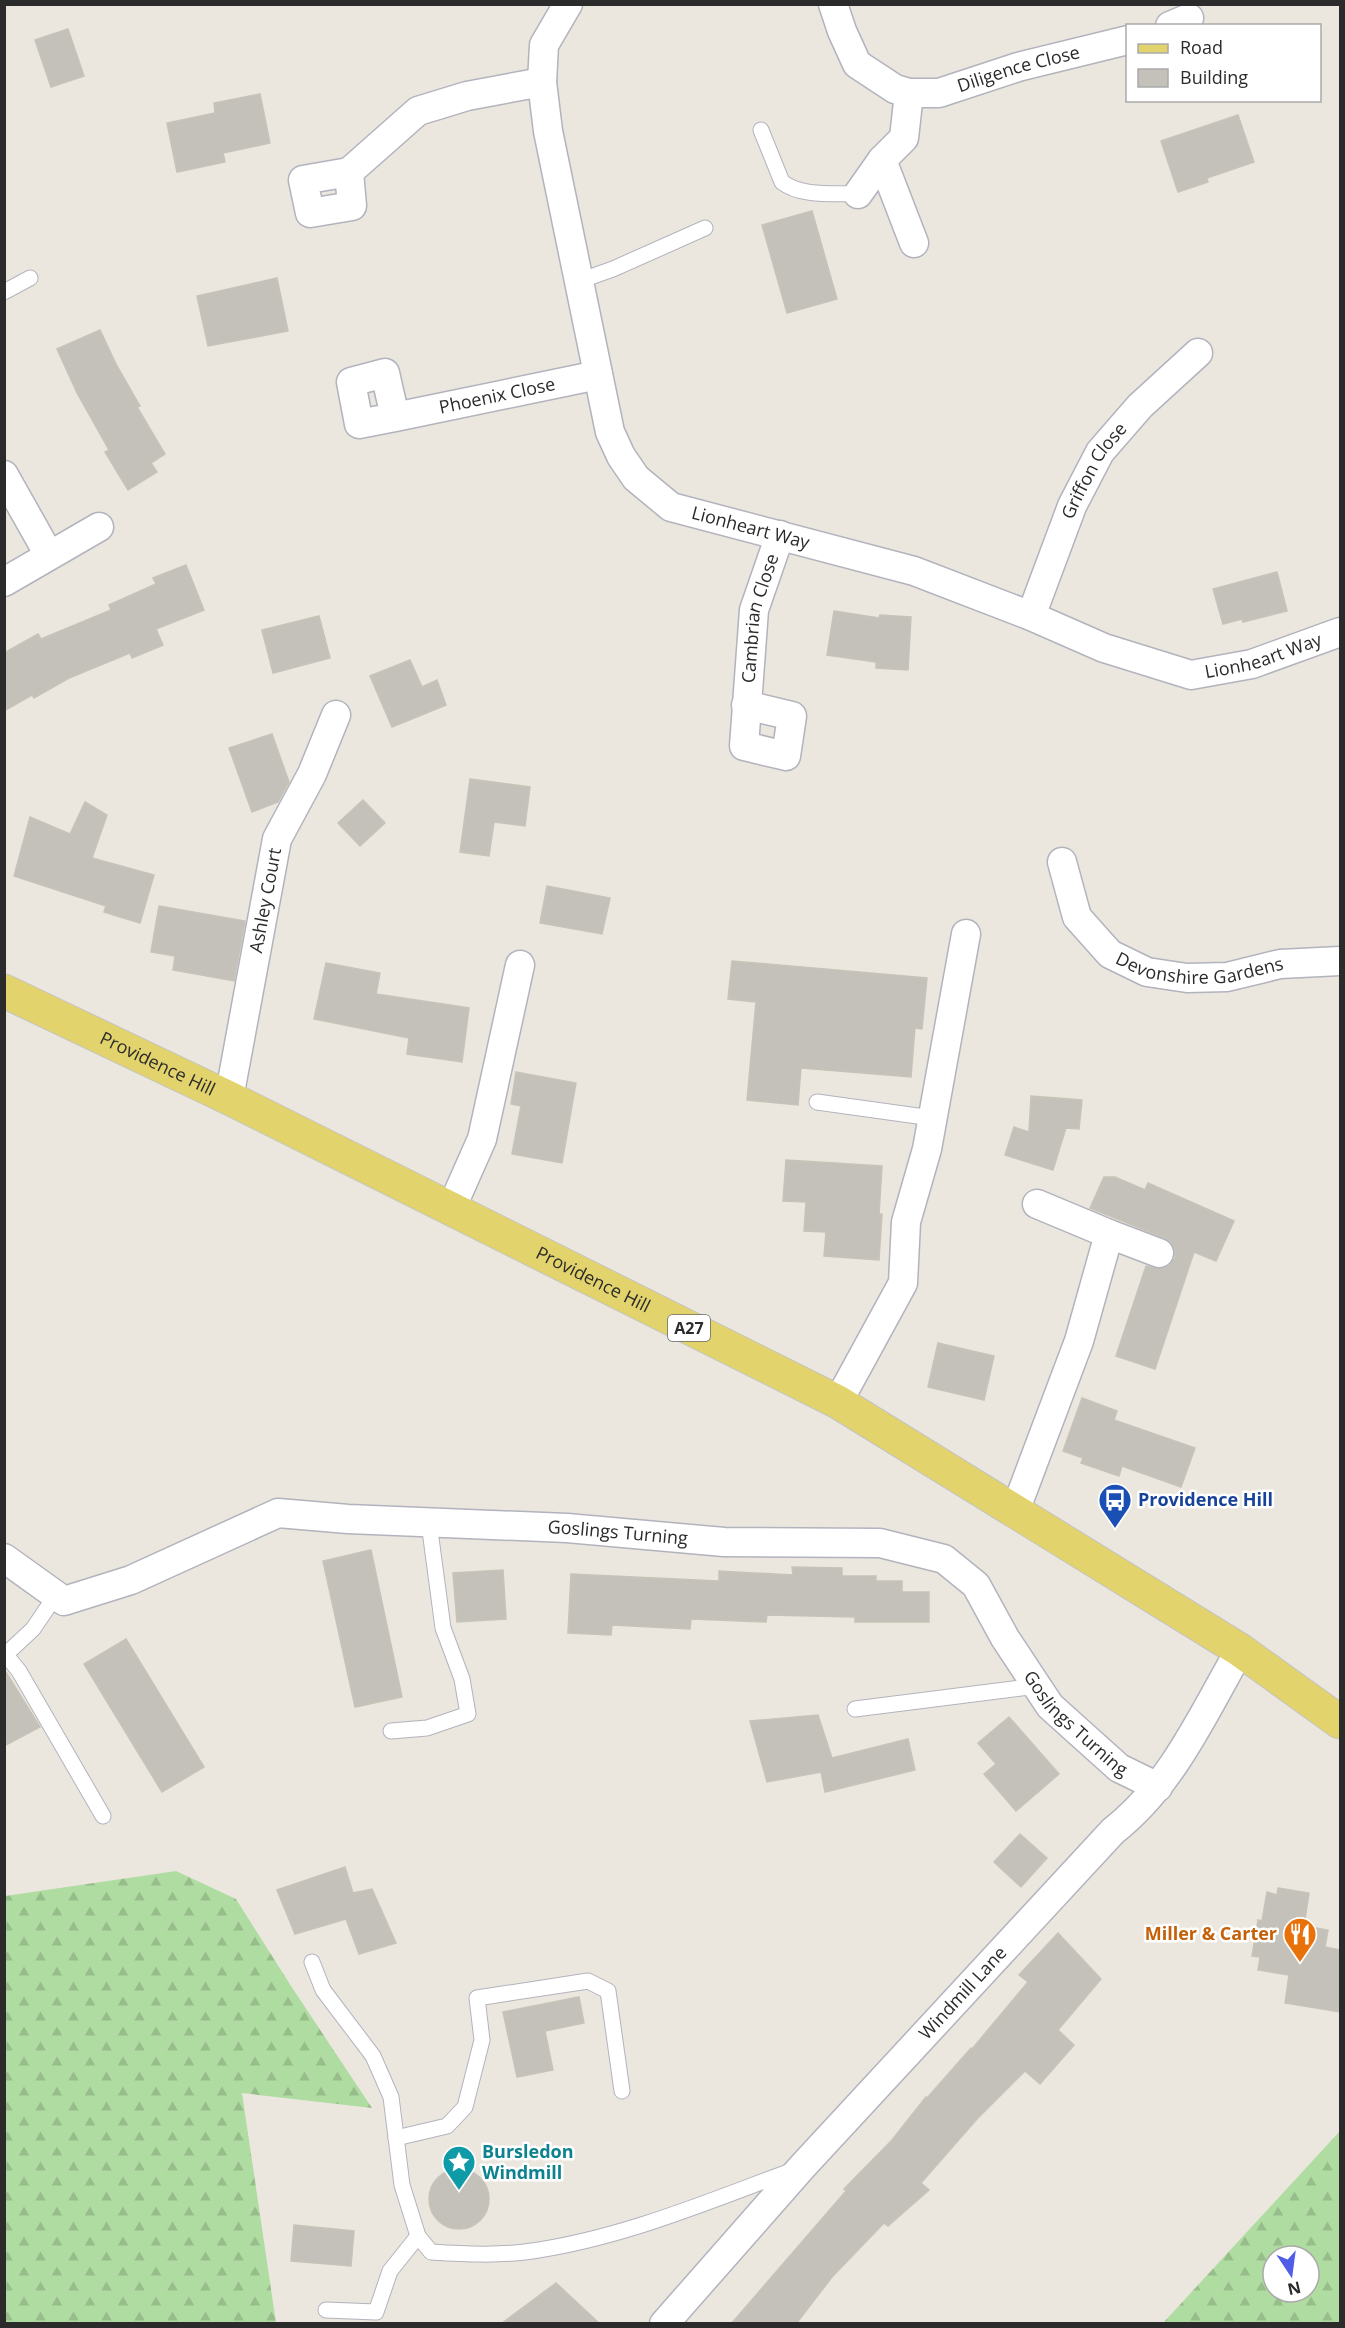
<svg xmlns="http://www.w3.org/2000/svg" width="1345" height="2328" viewBox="0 0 1345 2328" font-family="'Open Sans',sans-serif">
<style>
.forest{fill:url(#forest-firs);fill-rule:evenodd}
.building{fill:#c4c1ba;stroke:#c7c3b8;stroke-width:1.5}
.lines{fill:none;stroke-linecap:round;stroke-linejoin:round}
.lane-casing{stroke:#b2b3bd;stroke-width:17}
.street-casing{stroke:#b2b3bd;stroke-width:31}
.primary-casing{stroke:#c4c4c4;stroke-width:35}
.lane{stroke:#fff;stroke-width:15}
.street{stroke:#fff;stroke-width:28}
.primary{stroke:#e2d36d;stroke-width:33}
.labels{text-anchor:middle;stroke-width:5;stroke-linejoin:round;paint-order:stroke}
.shield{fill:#fff;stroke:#6b6b6b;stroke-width:1.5}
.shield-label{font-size:16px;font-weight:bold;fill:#2b2b2b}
.street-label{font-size:18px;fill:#2b2b2b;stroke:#fff}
.transit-label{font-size:18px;font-weight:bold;fill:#164399;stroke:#fff;text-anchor:start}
.food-label{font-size:18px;font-weight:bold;fill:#c56008;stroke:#fff;text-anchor:end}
.culture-label{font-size:18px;font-weight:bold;fill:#0d838f;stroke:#fff;text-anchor:start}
</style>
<defs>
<pattern id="forest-firs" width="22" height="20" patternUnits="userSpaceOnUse" patternTransform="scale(1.5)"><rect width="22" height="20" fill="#afdca1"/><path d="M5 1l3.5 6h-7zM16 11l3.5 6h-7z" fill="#97bd8b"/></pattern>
</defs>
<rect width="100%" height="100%" fill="#ebe7df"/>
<g class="forest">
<path d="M 176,1871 L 236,1899 L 291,1986 L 372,2108 L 242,2093 L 276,2323 L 5,2323 L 5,1896 Z"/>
<path d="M 1340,2131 L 1340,2323 L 1163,2323 ZM 1273,2256 L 1309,2256 L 1309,2292 L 1273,2292 Z"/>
</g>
<g class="building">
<path d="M 68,29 L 84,76 L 51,87 L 35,40 Z"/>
<path d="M 260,94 L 270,143 L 223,153 L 225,162 L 177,172 L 167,123 L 215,113 L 214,103 Z"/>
<path d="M 1238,115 L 1254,162 L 1207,178 L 1208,182 L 1178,192 L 1161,141 Z"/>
<path d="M 812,211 L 837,299 L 787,313 L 762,225 Z"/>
<path d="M 277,278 L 288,331 L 208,346 L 197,296 Z"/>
<path d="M 100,330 L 116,364 L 140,406 L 137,407 L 165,454 L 151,463 L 157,472 L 128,490 L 105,452 L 109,450 L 77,393 L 57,349 Z"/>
<path d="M 186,565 L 204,610 L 156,629 L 163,645 L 132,658 L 130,653 L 69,678 L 34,698 L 32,695 L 4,711 L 4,653 L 38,634 L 41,639 L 111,610 L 109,605 L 156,584 L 153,578 Z"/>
<path d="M 1277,572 L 1287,611 L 1243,622 L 1242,619 L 1223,624 L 1213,589 Z"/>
<path d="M 834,611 L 879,618 L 880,615 L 911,617 L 908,670 L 876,668 L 876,662 L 827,655 Z"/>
<path d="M 319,616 L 330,658 L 273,673 L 262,630 Z"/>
<path d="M 410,660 L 422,687 L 437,680 L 446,705 L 392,727 L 370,676 Z"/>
<path d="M 272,734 L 289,782 L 278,802 L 252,812 L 229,748 Z"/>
<path d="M 470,779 L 530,787 L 525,826 L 494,822 L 489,856 L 460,852 Z"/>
<path d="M 363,800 L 385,823 L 360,846 L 338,823 Z"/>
<path d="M 85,802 L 107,815 L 92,858 L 154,875 L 140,923 L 104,912 L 106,906 L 14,876 L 30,817 L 70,834 Z"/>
<path d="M 547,886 L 610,898 L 602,934 L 540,923 Z"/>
<path d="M 159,906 L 245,921 L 234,981 L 173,970 L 175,956 L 151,952 Z"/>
<path d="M 732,961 L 927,978 L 922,1029 L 915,1028 L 911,1077 L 801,1068 L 798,1105 L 747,1100 L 756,1002 L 728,999 Z"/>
<path d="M 326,963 L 380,973 L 376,994 L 469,1008 L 462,1062 L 407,1054 L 409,1038 L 314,1019 Z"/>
<path d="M 516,1072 L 576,1083 L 562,1163 L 512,1154 L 521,1106 L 511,1104 Z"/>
<path d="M 1031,1096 L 1082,1100 L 1079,1129 L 1066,1128 L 1053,1170 L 1005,1155 L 1014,1127 L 1029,1132 Z"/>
<path d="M 786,1160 L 882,1166 L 879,1214 L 882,1214 L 879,1260 L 824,1256 L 826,1232 L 804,1231 L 806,1202 L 783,1201 Z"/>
<path d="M 1104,1177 L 1115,1177 L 1145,1190 L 1148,1183 L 1234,1221 L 1216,1261 L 1194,1252 L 1155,1369 L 1116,1356 L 1146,1266 L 1161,1269 L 1169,1266 L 1175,1258 L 1175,1250 L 1171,1242 L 1165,1238 L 1090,1208 Z"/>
<path d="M 938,1343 L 994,1356 L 984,1400 L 928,1387 Z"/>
<path d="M 1082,1398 L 1117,1411 L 1114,1420 L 1195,1448 L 1181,1487 L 1122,1466 L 1119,1476 L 1081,1463 L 1083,1458 L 1063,1451 Z"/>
<path d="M 371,1550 L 402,1697 L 355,1707 L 323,1561 Z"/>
<path d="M 792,1567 L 842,1568 L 842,1576 L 876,1576 L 876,1581 L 902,1581 L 902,1592 L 929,1592 L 929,1622 L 855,1622 L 855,1617 L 767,1615 L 766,1622 L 691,1619 L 690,1629 L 612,1625 L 611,1635 L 568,1633 L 571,1574 L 719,1581 L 719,1571 L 793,1575 Z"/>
<path d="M 503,1570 L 506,1619 L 457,1622 L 453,1573 Z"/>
<path d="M 126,1639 L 204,1767 L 162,1792 L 84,1664 Z"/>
<path d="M 4,1669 L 40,1727 L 4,1746 Z"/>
<path d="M 818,1715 L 832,1758 L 908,1739 L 915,1770 L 825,1792 L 821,1772 L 767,1782 L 750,1721 Z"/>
<path d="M 1009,1717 L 1059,1774 L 1016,1811 L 984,1774 L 996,1764 L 978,1743 Z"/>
<path d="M 1020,1834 L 1047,1858 L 1021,1887 L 994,1862 Z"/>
<path d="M 345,1867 L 353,1893 L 372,1889 L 396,1943 L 359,1954 L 346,1919 L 295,1934 L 277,1890 Z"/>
<path d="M 1278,1888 L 1309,1893 L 1304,1926 L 1328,1930 L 1325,1947 L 1341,1950 L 1341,2012 L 1285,2003 L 1289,1975 L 1258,1970 L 1260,1957 L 1252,1956 L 1258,1920 L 1262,1921 L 1267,1892 L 1277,1895 Z"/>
<path d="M 1058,1933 L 1101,1979 L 1058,2030 L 1074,2045 L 1040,2084 L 1025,2071 L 977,2119 L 921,2183 L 929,2190 L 888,2226 L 884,2223 L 832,2277 L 796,2324 L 731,2324 L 846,2191 L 844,2189 L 892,2140 L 926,2097 L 927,2098 L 971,2048 L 972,2049 L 1028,1982 L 1019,1975 Z"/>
<path d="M 579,1997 L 584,2023 L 545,2031 L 553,2070 L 517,2077 L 503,2012 Z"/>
<circle cx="459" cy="2199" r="30"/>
<path d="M 294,2225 L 354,2231 L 351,2266 L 291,2261 Z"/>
<path d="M 556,2283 L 600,2324 L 501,2324 Z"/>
</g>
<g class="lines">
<defs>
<g id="lane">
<path d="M 761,130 L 782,182 C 801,197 834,193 858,194"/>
<path d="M 579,281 L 613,269 L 705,228"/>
<path d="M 4,292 L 30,278"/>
<path d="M 817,1102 L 932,1118"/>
<path d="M 6,1655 L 19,1671 L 103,1816"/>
<path d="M 4,1656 L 33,1629 L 56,1595"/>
<path d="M 855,1709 L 1037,1686"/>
<path d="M 391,1731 L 427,1728 L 468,1714 L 462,1679 L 443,1628 L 429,1523"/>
<path d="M 312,1962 L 323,1990 L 373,2056 L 391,2097 L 402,2185 L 418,2236 L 431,2252 C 465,2254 499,2256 532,2251 C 622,2238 707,2202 791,2171"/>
<path d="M 396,2138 L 447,2126 L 465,2107 L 482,2040 L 477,1998 L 588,1981 L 608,1991 L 622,2091"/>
<path d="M 326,2310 L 376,2312 L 390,2271 L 418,2236"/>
</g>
<g id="street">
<path id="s1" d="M 568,4 L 544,45 L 542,82 L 548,131 L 610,432 L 621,456 L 636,478 L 671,507 L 914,571 L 1031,616 L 1104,648 L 1191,675 L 1252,664 L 1340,632"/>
<path id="s2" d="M 833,4 L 842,31 L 857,64 L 895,89 L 909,93 L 939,93 L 1018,67 L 1128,40"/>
<path d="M 1170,26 L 1189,18"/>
<path d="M 909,93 L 904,138 L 882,160 L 914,243"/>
<path d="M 349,172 L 303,180 L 310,213 L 352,206 L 349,172 L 418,111 L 467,96 L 542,82"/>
<path d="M 858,194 L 882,160"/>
<path id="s3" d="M 395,417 L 359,424 L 351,382 L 385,373 L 395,417 L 598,375"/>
<path d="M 4,475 L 49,555"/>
<path d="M 4,582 L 99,527"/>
<path id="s4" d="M 1031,616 L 1072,506 L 1100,452 L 1140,406 L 1198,353"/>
<path id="s5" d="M 746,705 L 792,716 L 786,756 L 744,746 L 754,610 L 780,535"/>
<path id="s6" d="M 1062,862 L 1077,917 L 1110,954 L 1147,972 L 1187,978 L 1227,977 L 1280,964 L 1340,961"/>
<path id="s7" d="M 229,1098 L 277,839 L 312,774 L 336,715"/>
<path d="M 451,1209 L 482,1139 L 520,965"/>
<path d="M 1109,1234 L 1159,1253"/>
<path d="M 838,1402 L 903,1283 L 906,1222 L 927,1149 L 966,934"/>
<path d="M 1015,1511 L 1079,1341 L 1109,1234 L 1037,1204"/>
<path id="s8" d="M 4,1558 L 64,1601 L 131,1580 L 278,1513 L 348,1519 L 567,1528 L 724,1542 L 880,1543 L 944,1559 L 976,1585 L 1005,1638 L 1050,1706 L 1119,1768 L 1158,1787"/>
<path id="s9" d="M 664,2324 L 802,2167 L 1113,1831 C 1173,1784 1203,1714 1240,1650"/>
</g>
<g id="primary">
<path id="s10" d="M 4,991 L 229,1098 L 838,1402 L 1240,1650 L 1340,1722"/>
</g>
</defs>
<use href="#lane" class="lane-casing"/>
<use href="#street" class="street-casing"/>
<use href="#primary" class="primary-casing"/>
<use href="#lane" class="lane"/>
<use href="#street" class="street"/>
<use href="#primary" class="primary"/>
</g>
<defs>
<symbol id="bus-pin" viewBox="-11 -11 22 30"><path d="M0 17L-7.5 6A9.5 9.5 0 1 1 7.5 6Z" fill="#1a4fb4" stroke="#fff"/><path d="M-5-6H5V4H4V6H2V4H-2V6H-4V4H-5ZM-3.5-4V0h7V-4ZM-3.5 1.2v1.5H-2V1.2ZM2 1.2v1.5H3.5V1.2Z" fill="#fff"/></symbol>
<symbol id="restaurant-pin" viewBox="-11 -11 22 30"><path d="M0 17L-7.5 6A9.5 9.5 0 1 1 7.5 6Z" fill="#e8710a" stroke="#fff"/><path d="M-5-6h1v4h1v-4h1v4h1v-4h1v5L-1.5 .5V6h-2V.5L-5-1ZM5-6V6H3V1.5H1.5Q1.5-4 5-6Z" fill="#fff"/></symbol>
<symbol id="sight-pin" viewBox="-11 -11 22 30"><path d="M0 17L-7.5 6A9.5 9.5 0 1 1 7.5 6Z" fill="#0f9aa8" stroke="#fff"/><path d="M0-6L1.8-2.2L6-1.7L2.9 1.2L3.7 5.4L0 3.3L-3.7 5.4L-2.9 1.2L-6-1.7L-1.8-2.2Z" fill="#fff"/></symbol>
</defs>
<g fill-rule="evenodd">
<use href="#bus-pin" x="1096" y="1481" width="38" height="52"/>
<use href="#restaurant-pin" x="1281" y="1915" width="38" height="52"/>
<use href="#sight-pin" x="440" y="2143" width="38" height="52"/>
</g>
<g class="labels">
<rect class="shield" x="668" y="1315" width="42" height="26" rx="4.5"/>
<g class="shield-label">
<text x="689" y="1334">A27</text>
</g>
<g class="street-label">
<text dy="6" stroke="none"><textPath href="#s2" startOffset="238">Diligence Close</textPath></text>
<text dy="6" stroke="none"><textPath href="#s3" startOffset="264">Phoenix Close</textPath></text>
<text dy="6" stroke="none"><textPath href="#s4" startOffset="159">Griffon Close</textPath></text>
<text dy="6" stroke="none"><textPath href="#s1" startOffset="622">Lionheart Way</textPath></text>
<text dy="6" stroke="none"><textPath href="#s5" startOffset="260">Cambrian Close</textPath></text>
<text dy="6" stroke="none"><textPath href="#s1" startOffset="1162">Lionheart Way</textPath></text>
<text dy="6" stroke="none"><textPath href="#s7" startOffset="201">Ashley Court</textPath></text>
<text dy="6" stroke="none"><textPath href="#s6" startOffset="200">Devonshire Gardens</textPath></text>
<text dy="6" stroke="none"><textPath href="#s10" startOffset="170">Providence Hill</textPath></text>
<text dy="6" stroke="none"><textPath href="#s10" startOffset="656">Providence Hill</textPath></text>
<text dy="6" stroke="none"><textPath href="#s8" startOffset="646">Goslings Turning</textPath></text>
<text dy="6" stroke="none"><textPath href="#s8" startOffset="1188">Goslings Turning</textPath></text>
<text dy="6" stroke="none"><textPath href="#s9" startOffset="446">Windmill Lane</textPath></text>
</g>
<g class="transit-label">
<text x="1138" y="1506">Providence Hill</text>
</g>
<g class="food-label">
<text x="1277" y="1940">Miller &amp; Carter</text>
</g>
<g class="culture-label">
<text x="482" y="2158">Bursledon<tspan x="482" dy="21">Windmill</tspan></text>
</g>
</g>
<rect width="1345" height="2328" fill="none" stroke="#2b2b2b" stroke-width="12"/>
<rect x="1126" y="24" width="195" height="78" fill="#ffffff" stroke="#aaaaaa" stroke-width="1.5"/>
<rect x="1138" y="44" width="30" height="9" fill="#e2d36d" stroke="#aaaaaa" stroke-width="1.5"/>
<text x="1180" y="54" font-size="18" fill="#2b2b2b">Road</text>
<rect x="1138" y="69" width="30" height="18" fill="#c4c1ba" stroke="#aaaaaa" stroke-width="1.5"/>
<text x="1180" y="84" font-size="18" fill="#2b2b2b">Building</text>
<g transform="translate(1291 2274) rotate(167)"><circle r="28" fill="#ffffff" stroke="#aaaaaa" stroke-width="1.5"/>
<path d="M0-4.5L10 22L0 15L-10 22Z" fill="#505de7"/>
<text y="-9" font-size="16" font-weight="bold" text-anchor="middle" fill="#2b2b2b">N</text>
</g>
</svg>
